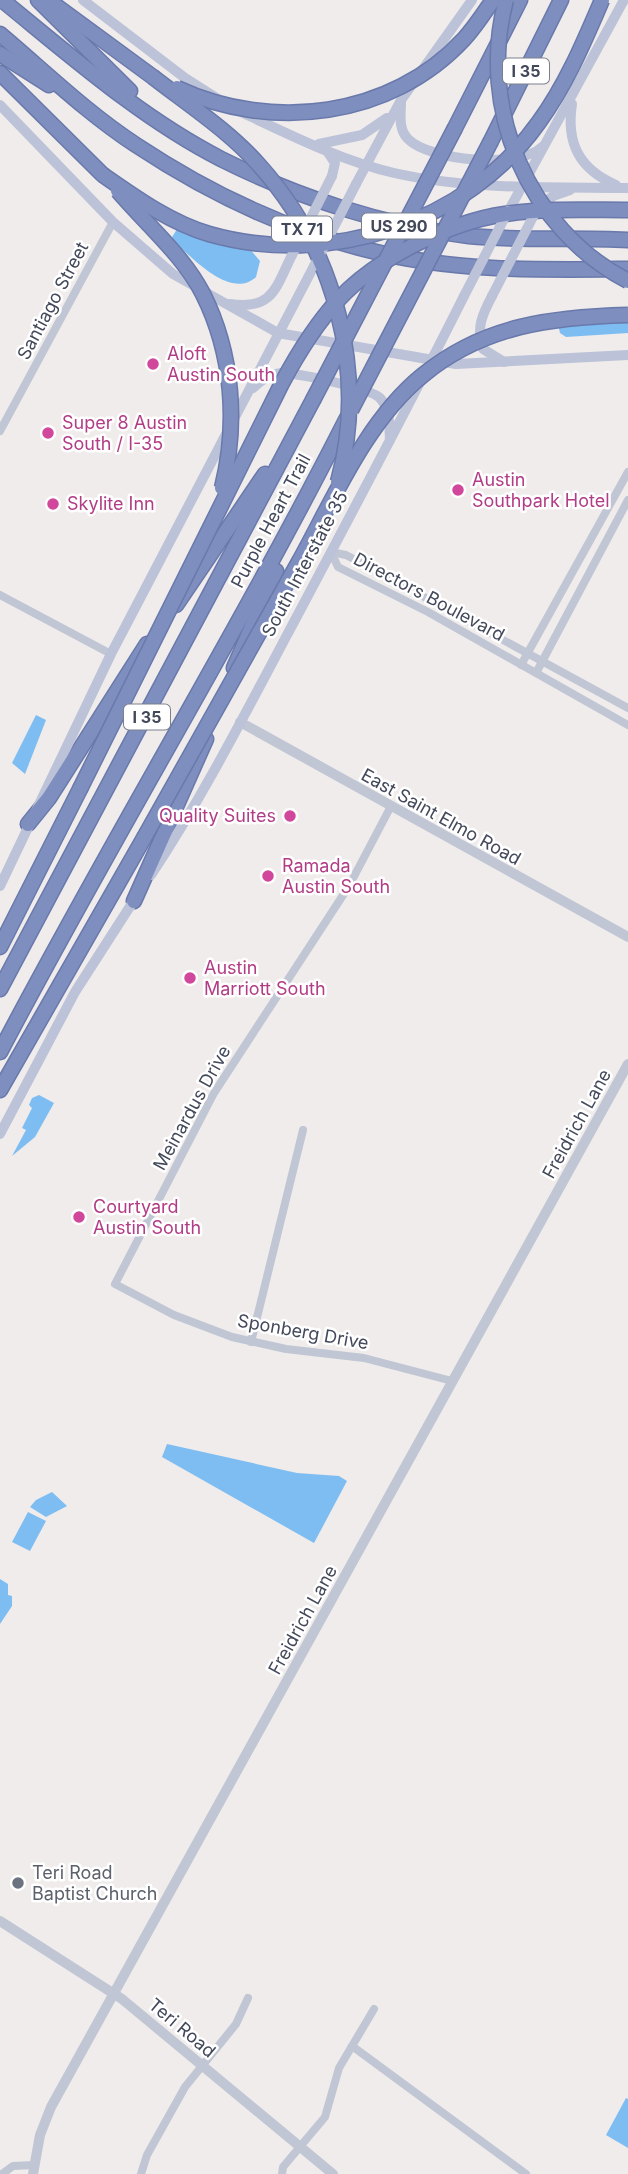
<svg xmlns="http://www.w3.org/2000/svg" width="628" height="2174" viewBox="0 0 628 2174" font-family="Inter,sans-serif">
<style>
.water{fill:#7ebdf2}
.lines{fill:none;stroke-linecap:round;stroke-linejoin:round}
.motorway-casing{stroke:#6a79ab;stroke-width:17}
.minor{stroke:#c0c6d4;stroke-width:8}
.tertiary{stroke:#c0c6d4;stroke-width:10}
.secondary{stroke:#bcc2d7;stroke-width:10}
.motorway{stroke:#7e8ebf;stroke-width:14}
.motorway-bridge-casing{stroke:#6a79ab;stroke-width:17;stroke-linecap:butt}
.secondary-bridge{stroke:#bcc2d7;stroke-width:10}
.motorway-bridge{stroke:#7e8ebf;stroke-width:14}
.hotel-dot{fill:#d1479c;stroke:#fff;stroke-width:2.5}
.worship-dot{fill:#6b7280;stroke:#fff;stroke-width:2.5}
.labels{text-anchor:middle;stroke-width:5;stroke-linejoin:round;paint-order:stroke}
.shield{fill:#fff;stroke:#7b808c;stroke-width:2}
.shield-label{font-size:16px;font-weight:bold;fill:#43495a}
.street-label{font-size:18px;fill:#43495a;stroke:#fff}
.hotel-label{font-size:18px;fill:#b23c85;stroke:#fff;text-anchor:start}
.worship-label{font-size:18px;fill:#5b616d;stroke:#fff;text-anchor:start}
</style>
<rect width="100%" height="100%" fill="#efeceb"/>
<g class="water">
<path d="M 183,219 L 243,241 L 260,261 L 256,277 C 230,301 190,255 171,239 Z"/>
<path d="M 628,309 L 628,333 L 566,337 L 560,333 L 557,320 L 562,312 Z"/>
<path d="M 36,715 L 46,720 L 25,774 L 12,763 Z"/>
<path d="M 39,1095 L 54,1103 L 35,1137 L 12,1156 L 26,1130 L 22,1128 L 32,1108 L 29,1105 L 32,1098 Z"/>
<path d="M 167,1444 L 297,1473 L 339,1476 L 347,1481 L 314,1543 L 162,1457 Z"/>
<path d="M 52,1492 L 67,1506 L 46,1517 L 30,1507 L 36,1500 Z"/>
<path d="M 28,1512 L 46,1521 L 30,1551 L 12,1542 Z"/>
<path d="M 0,1579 L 8,1584 L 8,1595 L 12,1596 L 12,1606 L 0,1624 Z"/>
<path d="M 626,2098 L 628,2099 L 628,2148 L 606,2135 Z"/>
</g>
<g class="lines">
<defs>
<g id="motorway">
<path d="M 2,0 C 71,56 141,118 221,159 C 297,197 384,226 469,236 C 521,241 575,237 628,240"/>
<path d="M 38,0 L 130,91"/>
<path d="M 48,0 L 153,77"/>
<path d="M 0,34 C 45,72 87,113 136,145 C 207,192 286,230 368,250 C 452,272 542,270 628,269"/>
<path d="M 0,54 L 49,85"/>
<path d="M 0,73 L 103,175"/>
<path d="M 455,128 L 520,0"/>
<path d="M 491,141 L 561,0"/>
<path d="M 176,605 L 265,474"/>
<path d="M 234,668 L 276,571"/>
<path d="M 28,824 L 49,798 L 147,644"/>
<path d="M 134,901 L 206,739"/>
<path d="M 0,947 L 80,789"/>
<path d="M 0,989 L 313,400"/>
<path d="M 0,1052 C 112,838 238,633 347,418"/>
<path d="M 0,1090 L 144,838"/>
</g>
</defs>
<use href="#motorway" class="motorway-casing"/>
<g class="minor">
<path d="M 0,431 L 113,222"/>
<path d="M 331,552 L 338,567 L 428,612 L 628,725"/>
<path d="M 331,552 L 346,555 L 369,567 L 628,708"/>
<path d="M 0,595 L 111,654"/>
<path d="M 521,665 L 628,472"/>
<path d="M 536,673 L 628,500"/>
<path d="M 390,808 L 349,886 L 214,1093 L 115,1284 L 174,1315 L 232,1337 L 286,1349 L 364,1358 L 452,1381"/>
<path d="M 251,1342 L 303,1130"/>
<path d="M 352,2046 L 526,2174"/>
<path d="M 2,2174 L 13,2166 L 34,2165"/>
<path d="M 141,2174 L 147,2155 L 185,2087 L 236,2024 L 248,1998"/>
<path d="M 282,2174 L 283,2167 L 325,2117 L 339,2068 L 374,2009"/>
</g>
<g class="tertiary">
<path d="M 240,722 L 628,937"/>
<path d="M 0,1921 L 122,1999 L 333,2174"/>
<path d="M 33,2174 L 40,2135 L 51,2107 L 628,1064"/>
</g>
<g class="secondary">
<path d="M 83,0 L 185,78 L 218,99"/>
<path d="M 401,102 C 401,115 398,129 408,139 C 430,161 519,169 542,147"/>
<path d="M 572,104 C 566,143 579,169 616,185"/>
<path d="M 0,105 L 113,222 L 173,274 L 278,333 L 456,364 L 628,355"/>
<path d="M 241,112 C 290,135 342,161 394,173 C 470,190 551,187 628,188"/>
<path d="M 319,144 L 362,135 L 387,118"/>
<path d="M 327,151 L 335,163 L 332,176"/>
<path d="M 356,184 L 401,100 L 472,0"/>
<path d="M 539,207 L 553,196 L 570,190"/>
<path d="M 509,210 L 624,0"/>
<path d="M 492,296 C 482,315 476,328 483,349 L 504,362"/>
<path d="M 230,304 C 273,310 275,289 292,255"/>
<path d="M 253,388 C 261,380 270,374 281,373 C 297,373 370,388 380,398 C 391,410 389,426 390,440"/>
<path d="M 151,875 C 202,798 244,716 287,635 C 347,522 407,410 464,296"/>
<path d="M 0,886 L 111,654 L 314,266"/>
<path d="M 0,1134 L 75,992 L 138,894"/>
</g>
<use href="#motorway" class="motorway"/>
<defs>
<g id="motorway-bridge">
<path d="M 506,0 C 477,108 528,229 628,281"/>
<path d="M 153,77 C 189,105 229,131 259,165 C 335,249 368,373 338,482"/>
<path d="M 177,88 C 271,132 391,118 464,39 C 475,27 484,13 493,0"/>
<path d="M 103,175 C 136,198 171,223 209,234 C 328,268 467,224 539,122 C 566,85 584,42 602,0"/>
<path d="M 118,191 C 146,224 183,255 203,294 C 233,354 238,424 222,488"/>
<path d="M 313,400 L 455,128"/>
<path d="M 351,410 L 491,141"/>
<path d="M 80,789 L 282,383 C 298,353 316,324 339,299 C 377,258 450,222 505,214 C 546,208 587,210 628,210"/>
<path d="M 144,838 C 196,745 248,653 300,560 C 334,498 367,420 423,375 C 484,325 553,317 628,315"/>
</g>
</defs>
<use href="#motorway-bridge" class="motorway-bridge-casing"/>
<g class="secondary-bridge">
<path d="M 292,255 L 332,176"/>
<path d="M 314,266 L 356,184"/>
<path d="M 464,296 L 508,211"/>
<path d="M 492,296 L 536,211"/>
</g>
<use href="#motorway-bridge" class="motorway-bridge"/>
</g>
<g class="hotel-dot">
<circle cx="153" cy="364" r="7"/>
<circle cx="48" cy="433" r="7"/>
<circle cx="458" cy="490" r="7"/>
<circle cx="53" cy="504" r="7"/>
<circle cx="290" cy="816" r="7"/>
<circle cx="268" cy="876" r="7"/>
<circle cx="190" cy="978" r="7"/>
<circle cx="79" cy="1217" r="7"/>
</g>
<circle class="worship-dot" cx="18" cy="1883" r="7"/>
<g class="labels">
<g class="shield">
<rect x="503" y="58.5" width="46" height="25" rx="5"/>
<rect x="362" y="213.5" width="74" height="25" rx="5"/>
<rect x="272" y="216.5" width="60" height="25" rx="5"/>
<rect x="124" y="704.5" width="46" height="25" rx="5"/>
</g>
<g class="shield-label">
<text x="526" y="77">I 35</text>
<text x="399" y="232">US 290</text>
<text x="302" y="235">TX 71</text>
<text x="147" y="723">I 35</text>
</g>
<g class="street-label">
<text transform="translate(53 301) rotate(-62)" y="6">Santiago Street</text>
<text transform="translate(271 521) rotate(-62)" y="6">Purple Heart Trail</text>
<text transform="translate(305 564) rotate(-62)" y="6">South Interstate 35</text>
<text transform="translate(429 597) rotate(28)" y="6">Directors Boulevard</text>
<text transform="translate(441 817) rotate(29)" y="6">East Saint Elmo Road</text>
<text transform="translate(192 1108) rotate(-61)" y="6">Meinardus Drive</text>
<text transform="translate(577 1124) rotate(-61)" y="6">Freidrich Lane</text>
<text transform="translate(303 1332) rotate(10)" y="6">Sponberg Drive</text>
<text transform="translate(303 1620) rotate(-61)" y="6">Freidrich Lane</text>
<text transform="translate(182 2028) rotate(40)" y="6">Teri Road</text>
</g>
<g class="hotel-label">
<text x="167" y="360">Aloft<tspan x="167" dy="21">Austin South</tspan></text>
<text x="62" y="429">Super 8 Austin<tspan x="62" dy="21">South / I-35</tspan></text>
<text x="472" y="486">Austin<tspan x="472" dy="21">Southpark Hotel</tspan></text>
<text x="67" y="510">Skylite Inn</text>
<text x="276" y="822" text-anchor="end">Quality Suites</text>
<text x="282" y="872">Ramada<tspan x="282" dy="21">Austin South</tspan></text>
<text x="204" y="974">Austin<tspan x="204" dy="21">Marriott South</tspan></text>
<text x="93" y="1213">Courtyard<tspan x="93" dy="21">Austin South</tspan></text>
</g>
<g class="worship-label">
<text x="32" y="1879">Teri Road<tspan x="32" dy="21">Baptist Church</tspan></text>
</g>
</g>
</svg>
